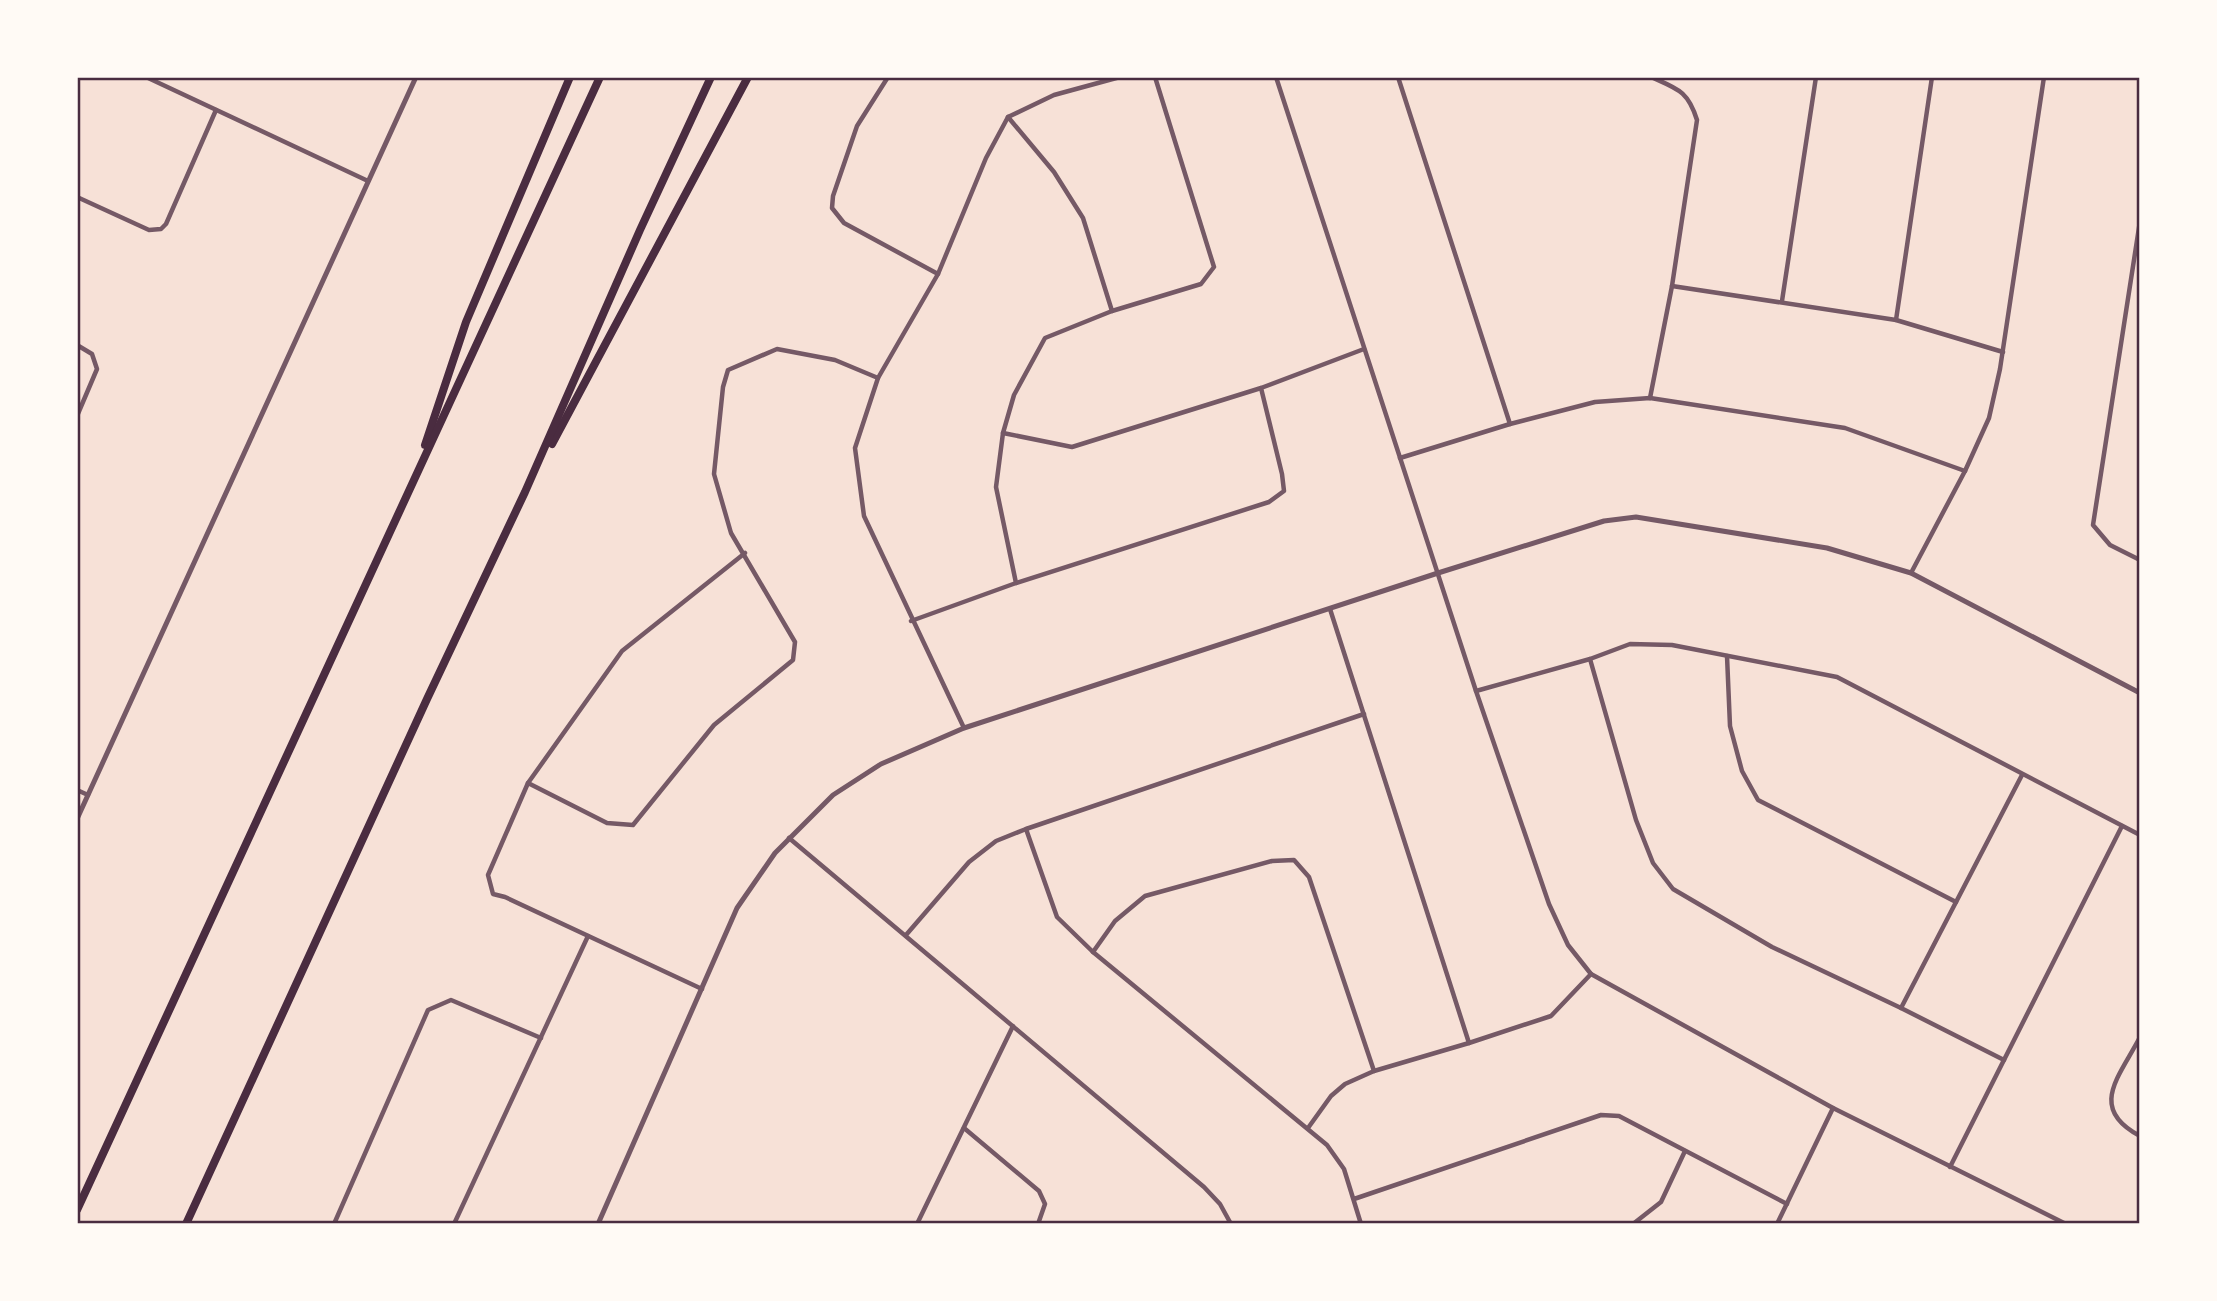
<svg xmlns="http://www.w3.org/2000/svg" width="2217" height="1301" viewBox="0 0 2217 1301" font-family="Ubuntu,sans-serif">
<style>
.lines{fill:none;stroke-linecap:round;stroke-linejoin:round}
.minor{stroke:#755966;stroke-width:4.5}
.tertiary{stroke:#755966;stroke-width:5}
.motorway{stroke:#4a2c40;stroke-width:8}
.neatline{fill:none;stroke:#4a2c40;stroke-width:2.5}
</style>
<rect width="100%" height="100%" fill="#f7e1d7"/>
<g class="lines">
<g class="minor">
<path d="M 146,77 L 368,181"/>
<path d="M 888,77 L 857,126 L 833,196 L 832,208 L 844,223 L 938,274"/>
<path d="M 1276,77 L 1476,691 L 1549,904 L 1568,945 L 1591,974 L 1833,1108 L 2066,1224"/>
<path d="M 1398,77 L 1510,424"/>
<path d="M 1008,117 L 1054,172 L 1083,218 L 1112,311"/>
<path d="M 77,197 L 149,230 L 161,229 L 166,224 L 216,110"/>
<path d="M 2140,221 L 2093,525 L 2110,545 L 2140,560"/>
<path d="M 1672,286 L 1896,320 L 2003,352"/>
<path d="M 1782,301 L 1816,77"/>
<path d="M 1896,320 L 1932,77"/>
<path d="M 77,345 L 92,354 L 97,369 L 77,416"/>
<path d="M 1650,398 L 1672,286 L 1697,120 C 1688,91 1678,89 1651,77"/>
<path d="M 1003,433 L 1072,447 L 1261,388 L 1364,349"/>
<path d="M 1400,458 L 1510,424 L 1595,402 L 1650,398 L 1845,428 L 1965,471"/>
<path d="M 1911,573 L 1965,471 L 1989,418 L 2000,369 L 2044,77"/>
<path d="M 1016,583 L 996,487 L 1003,433 L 1014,395 L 1045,338 L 1112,311 L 1201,284 L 1214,267 L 1155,77"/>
<path d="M 1330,609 L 1469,1043"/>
<path d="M 911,621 L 1016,583 L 1269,502 L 1284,491 L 1282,474 L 1261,388"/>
<path d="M 1727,656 L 1730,726 L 1742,771 L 1758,800 L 1956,902"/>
<path d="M 1590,659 L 1636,820 L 1653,863 L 1673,889 L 1772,947 L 1901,1008 L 2004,1060"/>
<path d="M 1476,691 L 1590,659 L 1630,644 L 1672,645 L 1837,677 L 2140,835"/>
<path d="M 964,728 L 864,516 L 855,448 L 878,378 L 938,274 L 986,158 L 1008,117 L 1054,95 L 1120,77"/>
<path d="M 528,783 L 607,823 L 633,825 L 714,725 L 793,660 L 795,642 L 731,533 L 714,474 L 723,387 L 728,370 L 777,349 L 835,360 L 878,378"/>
<path d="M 77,790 L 88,795"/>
<path d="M 1026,829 L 1057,917 L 1093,952 L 1327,1145 L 1344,1169 L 1361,1224"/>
<path d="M 789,838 L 1204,1187 L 1220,1204 L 1231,1224"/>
<path d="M 906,935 L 969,862 L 996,841 L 1026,829 L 1364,714"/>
<path d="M 1093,952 L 1115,921 L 1145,896 L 1272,861 L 1294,860 L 1309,877 L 1374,1071"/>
<path d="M 702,989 L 505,897 L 493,894 L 488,875 L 528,783 L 622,651 L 745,553"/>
<path d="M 1901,1008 L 2022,775"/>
<path d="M 2140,1037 C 2120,1076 2087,1108 2140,1136"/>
<path d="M 964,1128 L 1039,1191 L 1045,1204 L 1038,1224"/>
<path d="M 1308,1128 L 1331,1096 L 1345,1084 L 1374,1071 L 1469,1043 L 1551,1016 L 1591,974"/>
<path d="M 1950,1167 L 2122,826"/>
<path d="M 1354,1199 L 1601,1115 L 1619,1116 L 1787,1204"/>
<path d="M 334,1224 L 428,1010 L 451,1000 L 541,1038"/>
<path d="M 454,1224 L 588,936"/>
<path d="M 917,1224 L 1013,1026"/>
<path d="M 1633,1224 L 1661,1202 L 1685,1151"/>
<path d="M 1777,1224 L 1833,1108"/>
</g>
<g class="tertiary">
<path d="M 77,819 L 416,77"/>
<path d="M 598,1224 L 737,908 L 775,853 L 833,795 L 881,764 L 964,728 L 1438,573 L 1604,521 L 1636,517 L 1827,548 L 1911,573 L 2140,693"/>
</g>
<g class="motorway">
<path d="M 552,444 L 748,77"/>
<path d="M 425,445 L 466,322 L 570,77"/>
<path d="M 77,1210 L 600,77"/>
<path d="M 186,1224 L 427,699 L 525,492 L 640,230 L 711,77"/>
</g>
</g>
<rect width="2217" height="1301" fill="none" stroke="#fffaf5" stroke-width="158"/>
<rect x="79" y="79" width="2059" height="1143" class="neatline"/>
</svg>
